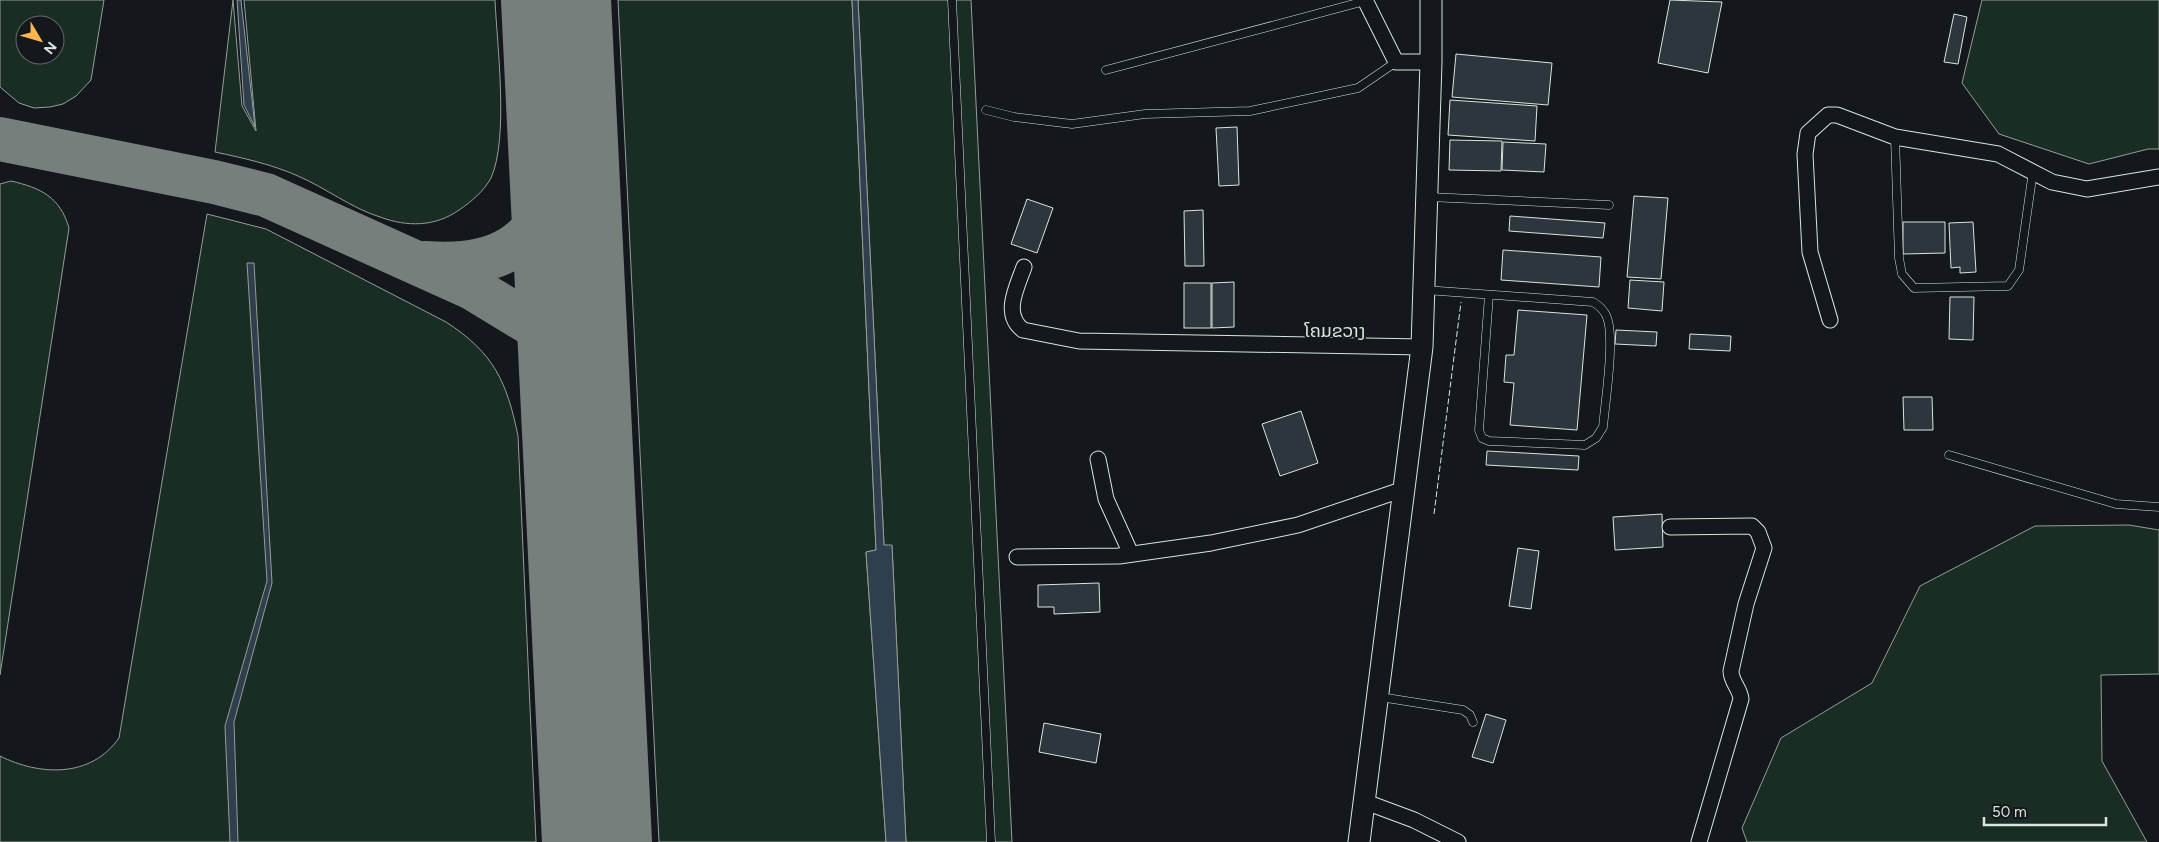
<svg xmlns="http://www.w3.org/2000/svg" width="2159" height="842" viewBox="0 0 2159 842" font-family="Figtree,'Noto Sans Lao',sans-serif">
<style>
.green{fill:#1a2d24;stroke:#939e99;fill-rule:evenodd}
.water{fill:#2f3f4d;stroke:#939e99}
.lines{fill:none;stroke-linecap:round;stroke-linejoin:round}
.taxiway{stroke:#767f7c;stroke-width:44}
.runway{stroke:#767f7c;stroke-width:110}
.building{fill:#2c363c;stroke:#d8e6dc}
.lane-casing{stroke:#d8e6dc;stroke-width:9}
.street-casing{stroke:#d8e6dc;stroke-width:17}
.secondary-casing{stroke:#d8e6dc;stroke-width:23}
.lane{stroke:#14181c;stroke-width:8}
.street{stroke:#14181c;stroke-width:15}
.secondary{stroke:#14181c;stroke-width:21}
.fence{stroke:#d8e6dc;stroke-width:1;stroke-dasharray:6 2.5;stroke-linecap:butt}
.labels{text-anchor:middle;stroke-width:4;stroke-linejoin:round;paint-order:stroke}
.quarter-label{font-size:18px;fill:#d8e6dc;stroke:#14181c}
</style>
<rect width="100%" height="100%" fill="#14181c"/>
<g class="green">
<path d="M 0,0 L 104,0 L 91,80 L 76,96 L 63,104 L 50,107 L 34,108 L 19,103 L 0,87 ZM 25,25 L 55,25 L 55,55 L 25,55 Z"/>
<path d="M 233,0 L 242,106 L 256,131 L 244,0 L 495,0 C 497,45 509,138 491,178 C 484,191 471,202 459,210 C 435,227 407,227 380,217 C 351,208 326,188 298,176 C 271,164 243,158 215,152 Z"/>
<path d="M 618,0 L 852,0 L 876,550 L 866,552 L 886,842 L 659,842 Z"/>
<path d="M 858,0 L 971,0 L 1012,842 L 906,842 L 892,546 L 884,546 Z"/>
<path d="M 1982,0 L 2159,0 L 2159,149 L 2148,149 L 2089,164 L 1999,134 L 1962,83 Z"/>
<path d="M 11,181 C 41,188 60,197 69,228 L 0,675 L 0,184 Z"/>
<path d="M 207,214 L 266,229 L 446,322 C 494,353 507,382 518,436 L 536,842 L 0,842 L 0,756 C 40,776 91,778 119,738 Z"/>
<path d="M 2129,525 L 2159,530 L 2159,674 L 2101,675 L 2102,761 L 2147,842 L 1747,842 L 1742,828 L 1781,738 L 1872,683 L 1920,586 L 2035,526 Z"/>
</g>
<g class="water">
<path d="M 237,0 L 241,0 L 255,127 L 244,105 Z"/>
<path d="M 852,0 L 858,0 L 884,545 L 892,545 L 906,842 L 886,842 L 866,552 L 876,550 Z"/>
<path d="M 247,263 L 254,263 L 272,583 L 234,722 L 238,842 L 230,842 L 225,726 L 267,581 Z"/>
</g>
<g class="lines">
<g class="taxiway">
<path d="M 0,139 L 214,182 L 266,195 L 472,288 L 573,349"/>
<path d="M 425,263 C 500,269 533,245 565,179"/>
</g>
<path class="runway" d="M 556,0 L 597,842"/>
</g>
<g class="building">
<path d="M 1670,0 L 1722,2 L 1708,73 L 1658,63 Z"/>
<path d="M 1954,14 L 1967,17 L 1958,64 L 1944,62 Z"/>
<path d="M 1456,54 L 1552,63 L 1548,105 L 1452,97 Z"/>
<path d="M 1450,100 L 1537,106 L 1535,141 L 1448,135 Z"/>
<path d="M 1237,127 L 1239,185 L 1219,186 L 1216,128 Z"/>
<path d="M 1450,140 L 1502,141 L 1501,171 L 1449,170 Z"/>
<path d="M 1503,142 L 1546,144 L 1544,172 L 1502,170 Z"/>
<path d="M 1634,196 L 1668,198 L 1661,279 L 1627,277 Z"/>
<path d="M 1027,199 L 1053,208 L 1037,253 L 1011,244 Z"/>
<path d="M 1203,210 L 1204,266 L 1185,266 L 1184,211 Z"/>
<path d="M 1510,216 L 1605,223 L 1603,238 L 1509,231 Z"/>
<path d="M 1903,222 L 1945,222 L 1945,253 L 1903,254 Z"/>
<path d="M 1973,222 L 1976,272 L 1960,273 L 1960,267 L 1951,268 L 1949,223 Z"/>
<path d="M 1503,250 L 1601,257 L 1599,287 L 1501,280 Z"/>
<path d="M 1630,280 L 1664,282 L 1662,311 L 1628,308 Z"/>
<path d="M 1234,282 L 1234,327 L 1212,328 L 1212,283 Z"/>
<rect x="1184" y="283" width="27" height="45"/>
<path d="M 1950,297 L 1974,297 L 1973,340 L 1949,339 Z"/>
<path d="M 1518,310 L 1587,315 L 1577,430 L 1510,425 L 1514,383 L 1504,382 L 1506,355 L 1514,355 Z"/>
<path d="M 1616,330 L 1657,332 L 1656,346 L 1615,344 Z"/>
<path d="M 1690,334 L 1731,336 L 1730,351 L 1689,349 Z"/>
<path d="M 1903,397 L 1932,397 L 1933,430 L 1904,430 Z"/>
<path d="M 1301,411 L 1318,463 L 1280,476 L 1262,424 Z"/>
<path d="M 1487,451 L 1579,456 L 1578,470 L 1486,465 Z"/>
<path d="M 1662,514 L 1663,547 L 1615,550 L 1613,517 Z"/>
<path d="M 1518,548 L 1539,551 L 1531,609 L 1509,606 Z"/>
<path d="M 1099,583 L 1100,612 L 1054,614 L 1054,607 L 1038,607 L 1038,585 Z"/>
<path d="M 1486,714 L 1506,720 L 1493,763 L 1472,757 Z"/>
<path d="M 1044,723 L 1101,734 L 1096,763 L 1039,752 Z"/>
</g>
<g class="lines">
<defs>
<g id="lane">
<path d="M 952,0 L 991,842"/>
<path d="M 1106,70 L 1365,1"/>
<path d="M 986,110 L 1014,117 L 1072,124 L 1145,114 L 1250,111 L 1358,88 L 1396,62"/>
<path d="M 1895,137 L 1899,258 L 1902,274 L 1914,288 L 2008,286 L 2019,270 L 2033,171"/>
<path d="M 1428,197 L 1609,205"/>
<path d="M 1425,290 L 1593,302 C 1598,305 1603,309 1606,315 C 1616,334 1605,403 1603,427 L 1596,438 L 1585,445 L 1489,441 L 1482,438 L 1479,430 L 1489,295"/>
<path d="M 1949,455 L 2116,504 L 2159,507"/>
<path d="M 1380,697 L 1463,710 L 1470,715 L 1473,722"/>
</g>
<g id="street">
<path d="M 1365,0 L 1396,62 L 1431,62"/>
<path d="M 1024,267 C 1017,287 1002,314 1023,330 L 1079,341 L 1422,347"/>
<path d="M 1830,320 L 1810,252 L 1805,154 L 1808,133 L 1828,115 L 1837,115 L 1895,137 L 1998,154 L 2052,182 L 2087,189 L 2159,177"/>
<path d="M 1098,459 L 1106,499 L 1131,554"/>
<path d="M 1670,527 L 1752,526 L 1758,532 L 1764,548 L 1746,604 L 1731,671 C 1731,682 1740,688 1741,699 L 1699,842"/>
<path d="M 1017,557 L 1119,556 L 1211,543 L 1298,525 L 1404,489"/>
<path d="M 1363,801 L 1414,820 L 1458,842"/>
</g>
<path id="secondary" d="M 1359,842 L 1422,347 L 1431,62 L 1431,0"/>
</defs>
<use href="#lane" class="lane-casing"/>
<use href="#street" class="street-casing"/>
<use href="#secondary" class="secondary-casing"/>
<use href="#lane" class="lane"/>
<use href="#street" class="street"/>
<use href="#secondary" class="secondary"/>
<path class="fence" d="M 1434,514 L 1461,302"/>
</g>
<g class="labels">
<g class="quarter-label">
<text x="1335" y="337">ໂຄມຂວາງ</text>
</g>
</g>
<g transform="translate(40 40) rotate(128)"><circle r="24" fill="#14181c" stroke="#626a69"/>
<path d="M0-4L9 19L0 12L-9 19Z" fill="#ffb74d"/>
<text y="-8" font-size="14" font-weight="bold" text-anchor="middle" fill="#d8e6dc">N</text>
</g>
<path d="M1984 817v8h122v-8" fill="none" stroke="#d8e6dc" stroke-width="2.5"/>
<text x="1992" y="817" font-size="15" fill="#d8e6dc" stroke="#14181c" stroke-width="4" paint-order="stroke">50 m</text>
</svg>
